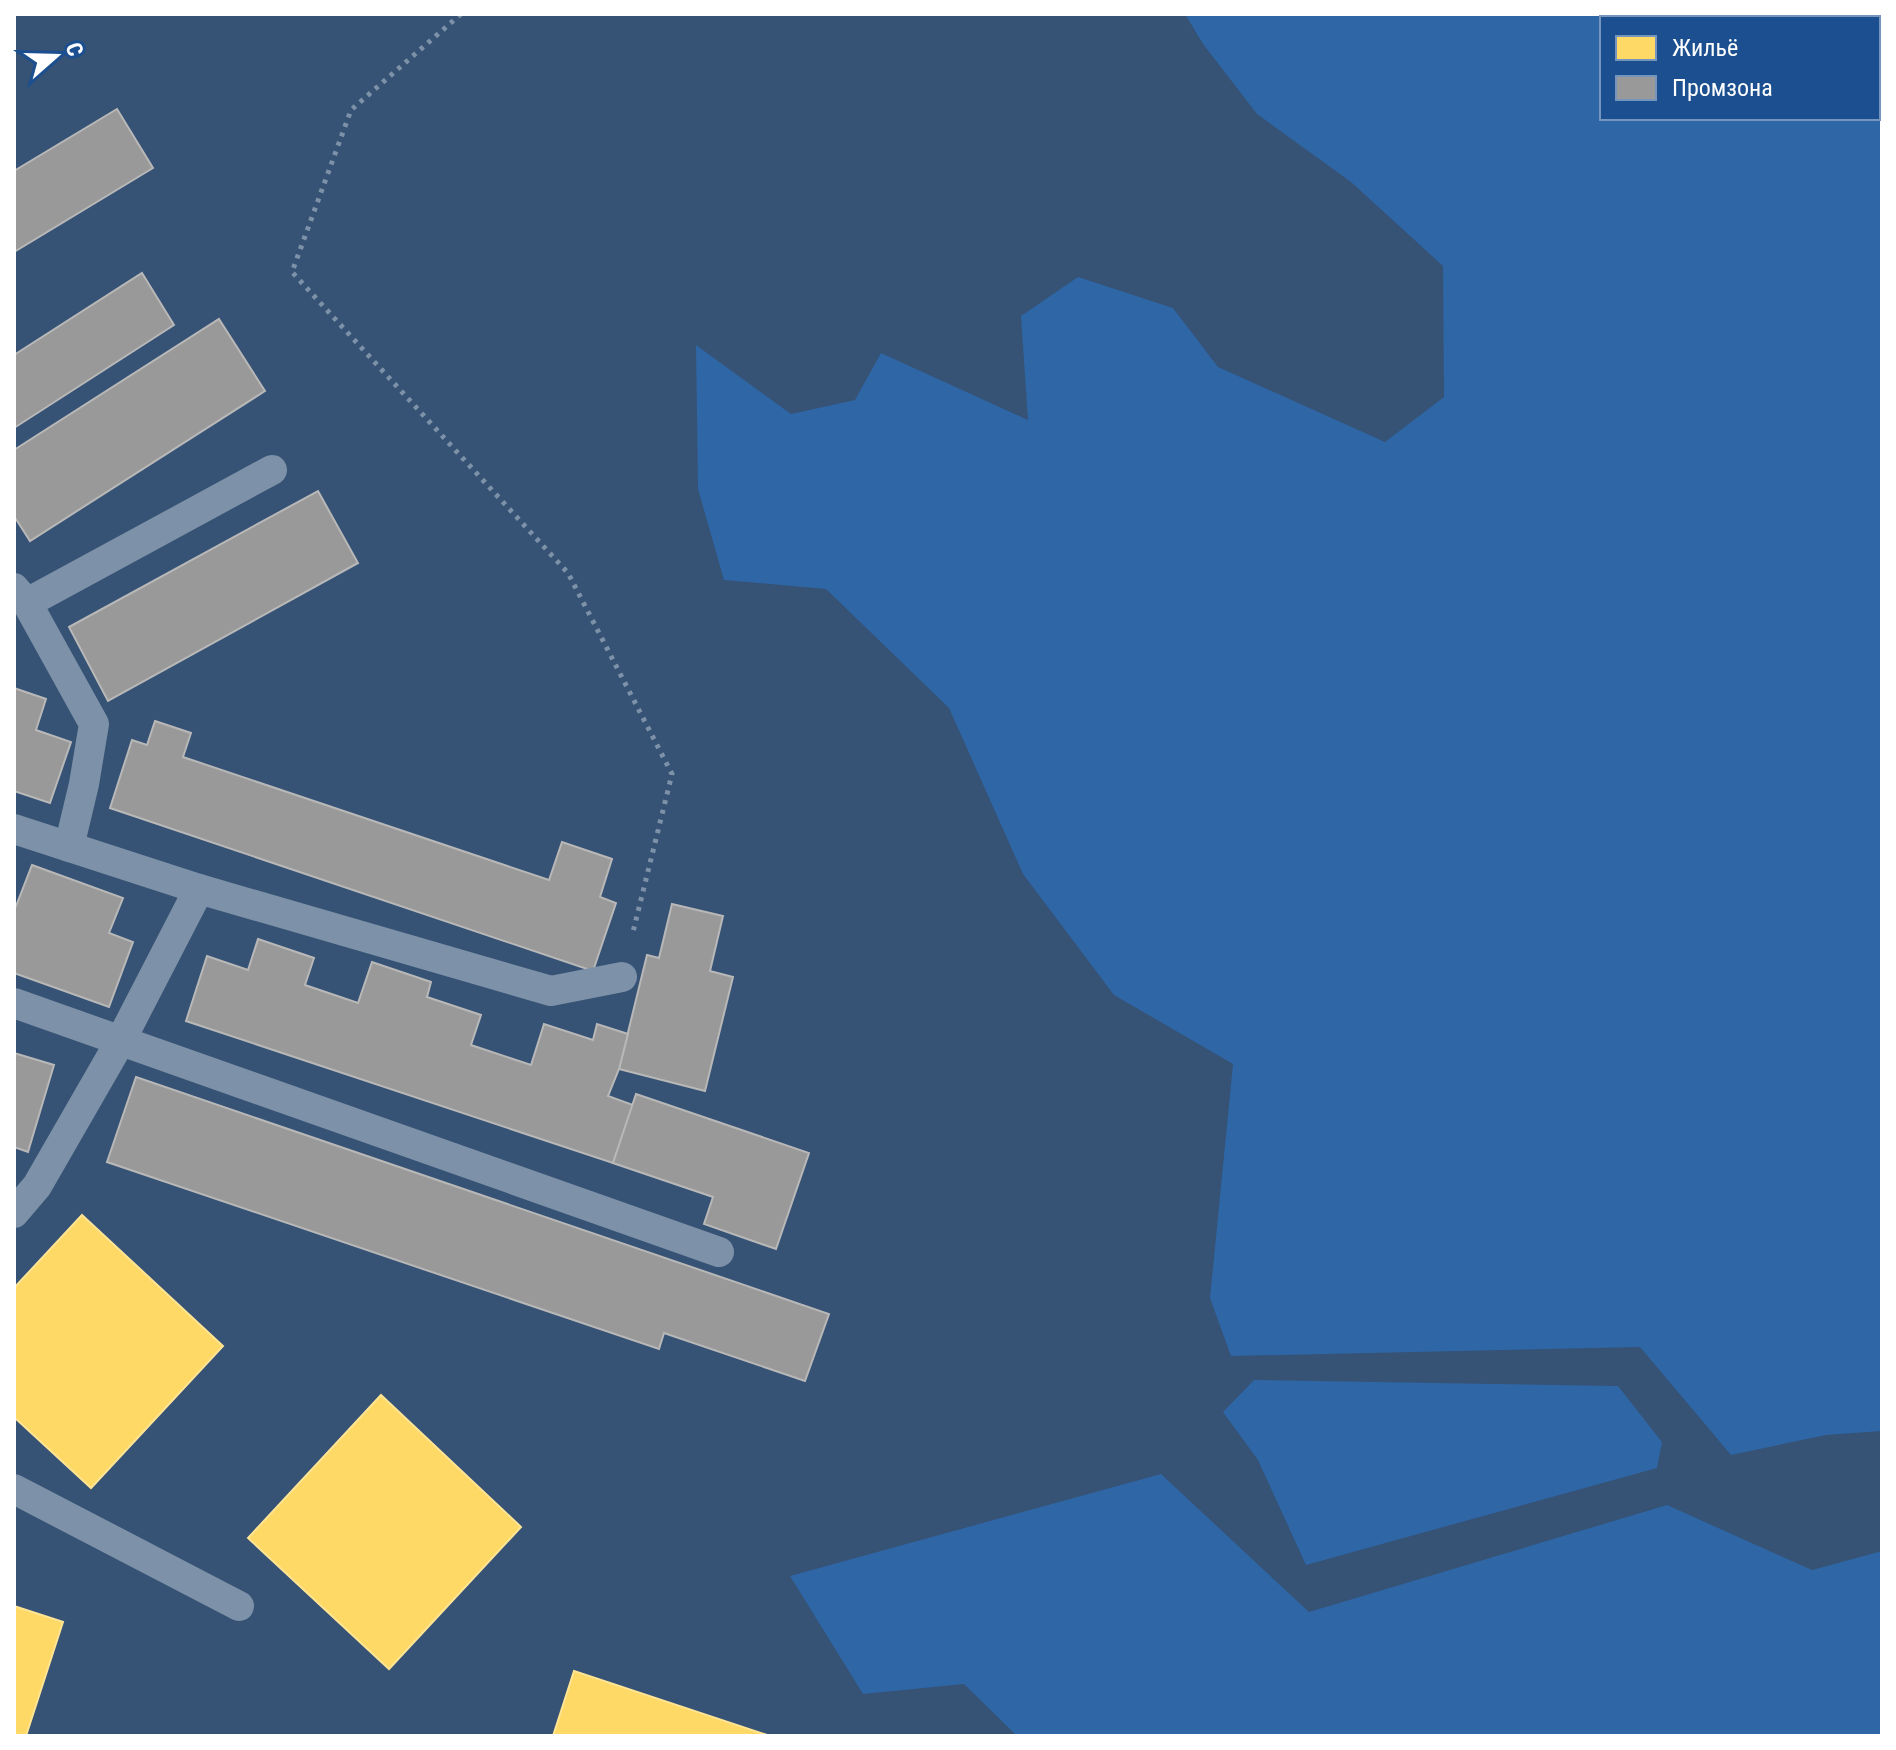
<svg xmlns="http://www.w3.org/2000/svg" width="1896" height="1750" viewBox="0 0 1896 1750" font-family="'Roboto Condensed',sans-serif">
<style>
.green{fill:#2f66a5;fill-rule:evenodd}
.homes{fill:#ffd966;stroke:#ffe494;stroke-width:2}
.industry{fill:#999;stroke:#b8b8b8;stroke-width:2}
.lines{fill:none;stroke-linecap:round;stroke-linejoin:round}
.path{stroke:#7d92a8;stroke-width:5;stroke-dasharray:4 6;stroke-linecap:butt}
.lane{stroke:#7d92a8;stroke-width:30}
</style>
<rect width="100%" height="100%" fill="#365274"/>
<g class="green">
<path d="M 1185,14 L 1882,14 L 1882,1431 L 1826,1435 L 1731,1455 L 1640,1347 L 1231,1356 L 1210,1298 L 1233,1064 L 1114,995 L 1023,874 L 949,708 L 826,589 L 724,580 L 698,489 L 696,345 L 791,414 L 855,400 L 881,353 L 1028,420 L 1021,316 L 1078,277 L 1173,308 L 1218,367 L 1385,442 L 1444,397 L 1443,266 L 1351,182 L 1257,114 L 1203,44 ZM 1602,18 L 1878,18 L 1878,118 L 1602,118 Z"/>
<path d="M 1254,1380 L 1618,1386 L 1662,1442 L 1657,1468 L 1306,1565 L 1258,1460 L 1223,1412 Z"/>
<path d="M 1161,1474 L 1309,1612 L 1667,1505 L 1812,1570 L 1882,1551 L 1882,1736 L 1017,1736 L 964,1684 L 863,1694 L 790,1576 Z"/>
</g>
<g class="homes">
<path d="M 82,1215 L 223,1346 L 91,1488 L 14,1417 L 14,1288 Z"/>
<path d="M 381,1395 L 521,1527 L 389,1669 L 248,1538 Z"/>
<path d="M 14,1606 L 63,1622 L 26,1736 L 14,1735 Z"/>
<path d="M 574,1671 L 770,1736 L 553,1736 Z"/>
</g>
<g class="industry">
<path d="M 117,109 L 153,168 L 14,252 L 14,171 Z"/>
<path d="M 142,273 L 174,325 L 14,428 L 14,355 Z"/>
<path d="M 219,319 L 265,391 L 30,541 L 14,516 L 14,450 Z"/>
<path d="M 318,491 L 358,563 L 108,701 L 69,627 Z"/>
<path d="M 14,688 L 46,699 L 36,730 L 71,742 L 50,803 L 14,791 Z"/>
<path d="M 155,721 L 191,733 L 183,757 L 549,880 L 562,842 L 612,859 L 600,897 L 616,903 L 593,971 L 110,808 L 132,740 L 147,745 Z"/>
<path d="M 32,865 L 123,898 L 109,933 L 133,942 L 109,1007 L 14,973 L 14,905 L 16,906 Z"/>
<path d="M 672,904 L 723,916 L 710,971 L 733,977 L 705,1091 L 619,1069 L 647,955 L 659,958 Z"/>
<path d="M 258,939 L 314,958 L 305,985 L 358,1003 L 372,962 L 431,982 L 427,997 L 481,1015 L 471,1045 L 531,1065 L 544,1024 L 593,1040 L 597,1024 L 628,1034 L 619,1069 L 608,1096 L 633,1105 L 613,1163 L 186,1021 L 207,956 L 248,970 Z"/>
<path d="M 14,1053 L 54,1065 L 28,1152 L 14,1147 Z"/>
<path d="M 136,1077 L 829,1314 L 805,1381 L 664,1333 L 659,1349 L 107,1162 Z"/>
<path d="M 636,1094 L 809,1153 L 776,1249 L 704,1224 L 713,1197 L 613,1163 Z"/>
</g>
<g class="lines">
<path class="path" d="M 461,14 L 351,110 L 292,272 L 568,573 L 672,774 L 633,932"/>
<g class="lane">
<path d="M 14,588 L 27,603 L 94,724 L 84,784 L 69,847"/>
<path d="M 27,603 L 272,470"/>
<path d="M 14,829 L 199,889 L 551,991 L 622,977"/>
<path d="M 14,1003 L 719,1252"/>
<path d="M 14,1213 L 37,1186 L 121,1040 L 199,889"/>
<path d="M 14,1489 L 239,1606"/>
</g>
</g>
<rect width="1896" height="1750" fill="none" stroke="#ffffff" stroke-width="32"/>
<rect x="1600" y="16" width="280" height="104" fill="#1b4f8f" stroke="#7695bc" stroke-width="2"/>
<rect x="1616" y="36" width="40" height="24" fill="#ffd966" stroke="#7695bc" stroke-width="2"/>
<text x="1672" y="56" font-size="24" fill="#ffffff">Жильё</text>
<rect x="1616" y="76" width="40" height="24" fill="#999999" stroke="#7695bc" stroke-width="2"/>
<text x="1672" y="96" font-size="24" fill="#ffffff">Промзона</text>
<g transform="translate(56 56) rotate(70)" stroke="#1b4f8f" stroke-width="6" paint-order="stroke">
<path d="M0-6L14 30L0 20L-14 30Z" fill="#ffffff"/>
<text y="-12" font-size="22" font-weight="bold" text-anchor="middle" fill="#ffffff">С</text>
</g>
</svg>
